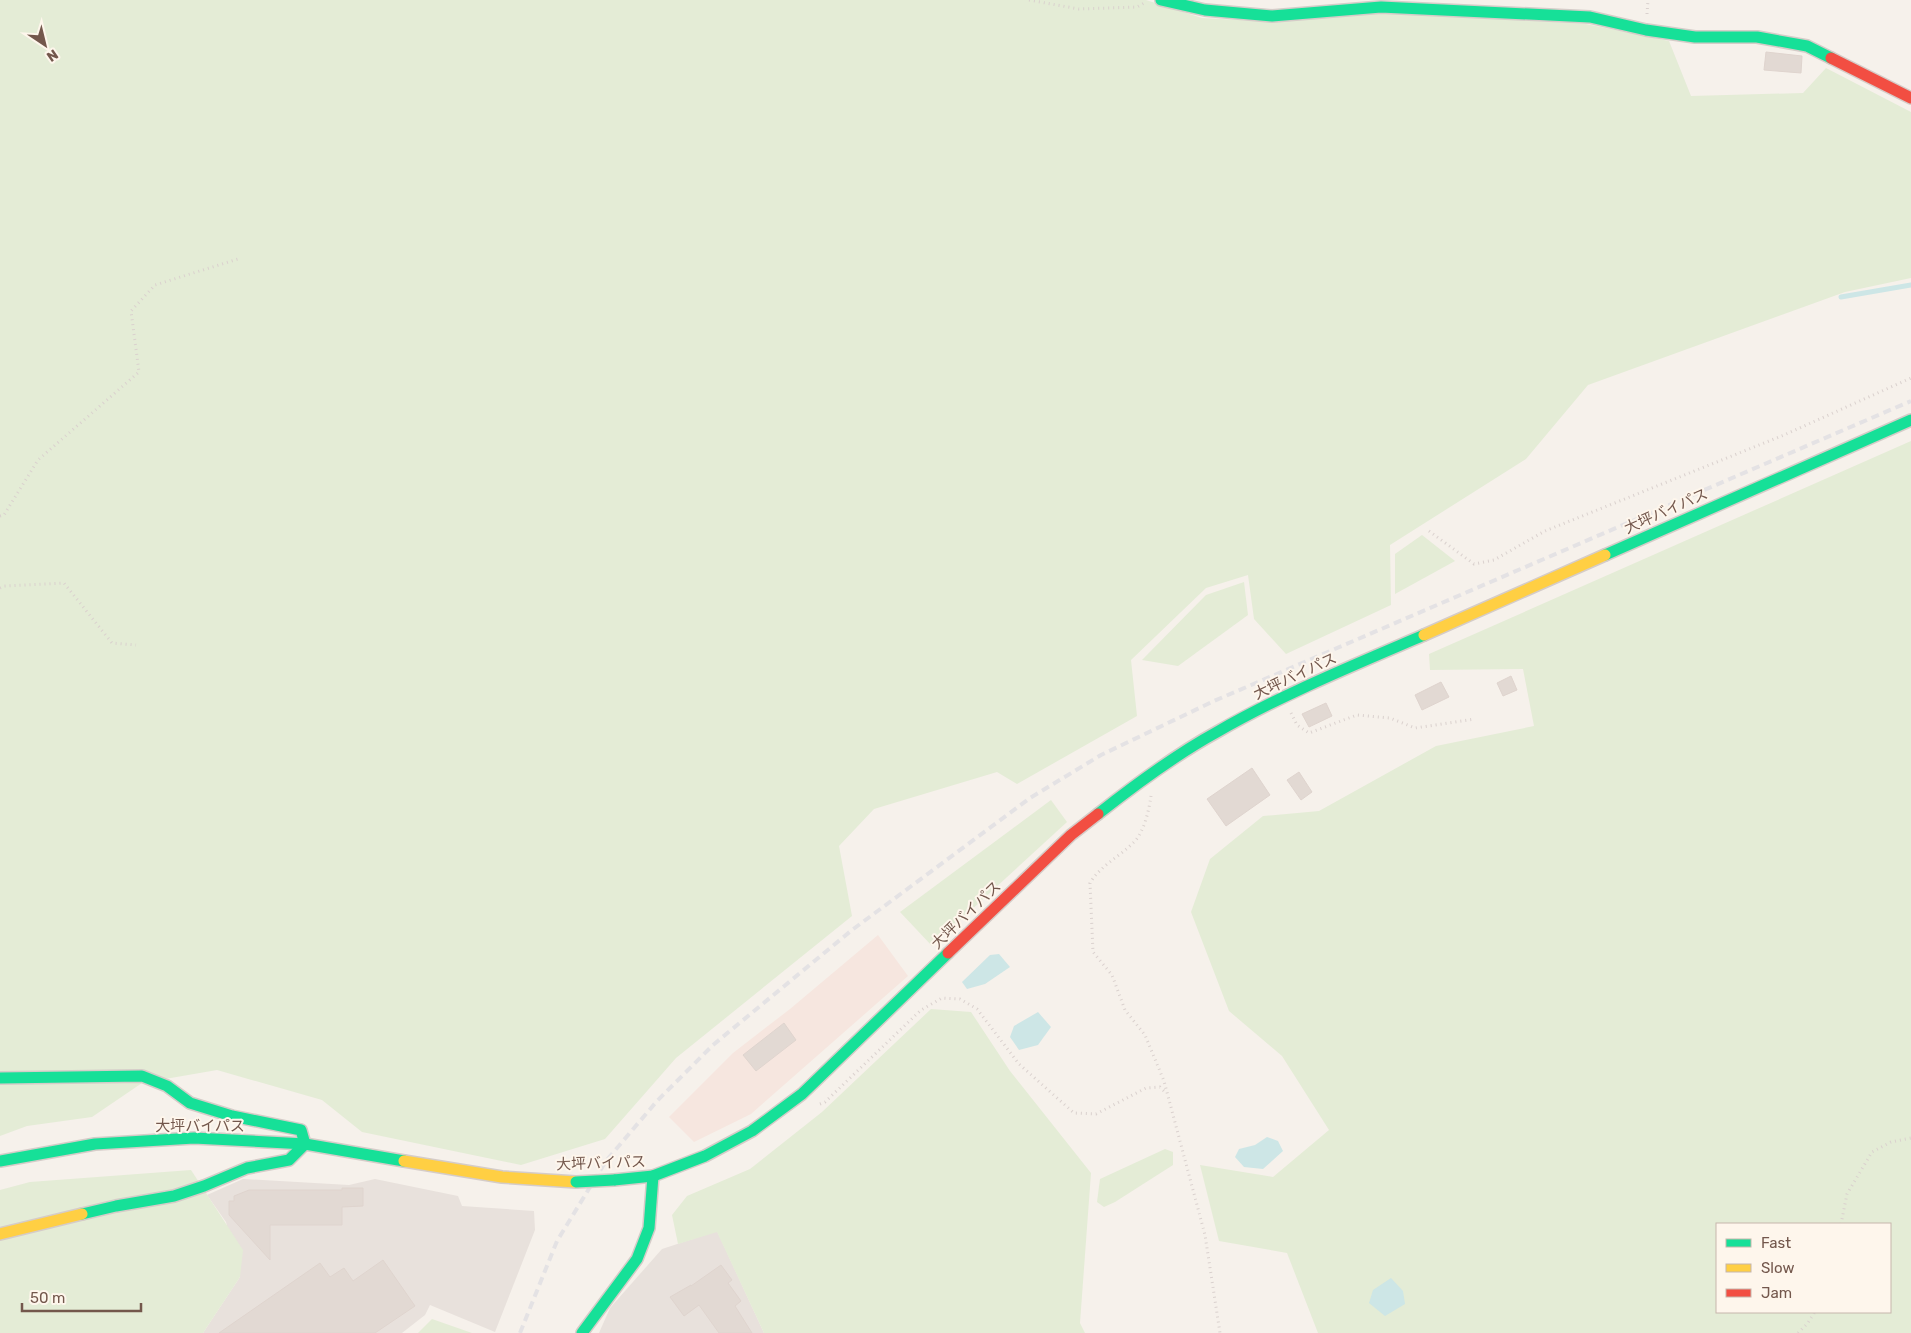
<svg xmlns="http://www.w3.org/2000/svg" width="1911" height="1333" viewBox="0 0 1911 1333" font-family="Rubik,'Noto Sans JP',sans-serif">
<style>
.commercial{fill:#f6e6df}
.industrial{fill:#e8e1dc}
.green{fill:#e4ecd6;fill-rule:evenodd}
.water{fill:#cde6e6}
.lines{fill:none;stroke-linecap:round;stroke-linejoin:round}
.stream{stroke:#cde6e6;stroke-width:5}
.building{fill:#e2d9d3;stroke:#dfd4ce}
.fast-casing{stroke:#d5ccc8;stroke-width:14}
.slow-casing{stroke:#d5ccc8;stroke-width:14}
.jam-casing{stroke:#d5ccc8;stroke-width:14}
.path{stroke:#dad1ce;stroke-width:3;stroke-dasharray:1 4;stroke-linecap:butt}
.fast{stroke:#16e098;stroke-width:11}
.slow{stroke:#ffcf43;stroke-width:11}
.jam{stroke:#f24e42;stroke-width:11}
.rail{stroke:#e4e2e4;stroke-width:4;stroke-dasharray:8 5;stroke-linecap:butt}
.fast-bridge-casing{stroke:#d5ccc6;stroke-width:14;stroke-linecap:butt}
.fast-bridge{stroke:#16e098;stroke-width:11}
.labels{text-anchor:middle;stroke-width:4;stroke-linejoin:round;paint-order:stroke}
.street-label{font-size:15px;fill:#73574c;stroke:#fef6ec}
</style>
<rect width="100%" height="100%" fill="#f6f1eb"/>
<path class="commercial" d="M 878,935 L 908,976 L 751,1114 L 694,1142 L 669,1117 L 733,1053 L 790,1009 Z"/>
<g class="industrial">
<path d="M 243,1179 L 349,1185 L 375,1179 L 458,1196 L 462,1206 L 534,1211 L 535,1230 L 495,1332 L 430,1305 L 425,1315 L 402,1333 L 203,1333 L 240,1277 L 226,1222 L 207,1195 Z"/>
<path d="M 717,1231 L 764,1333 L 599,1333 L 610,1308 L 662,1249 Z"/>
</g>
<g class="green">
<path d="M 0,0 L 1146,0 L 1202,18 L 1277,22 L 1382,12 L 1586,24 L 1669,41 L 1691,96 L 1803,93 L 1826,68 L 1911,112 L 1911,278 L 1845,292 L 1588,385 L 1526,459 L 1390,545 L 1391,605 L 1286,654 L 1254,619 L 1248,575 L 1206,588 L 1131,660 L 1137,716 L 1017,784 L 997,772 L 874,809 L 839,846 L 852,916 L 676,1058 L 605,1139 L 521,1165 L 362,1132 L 322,1100 L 217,1070 L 142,1083 L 92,1117 L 27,1126 L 0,1136 Z"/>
<path d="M 1911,441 L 1911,1333 L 1318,1333 L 1287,1253 L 1219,1241 L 1200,1165 L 1273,1177 L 1329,1130 L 1282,1056 L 1229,1011 L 1191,912 L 1210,859 L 1263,816 L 1319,811 L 1436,746 L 1534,726 L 1523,669 L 1430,670 L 1429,654 ZM 1717,1224 L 1890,1224 L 1890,1312 L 1717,1312 Z"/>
<path d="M 1422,535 L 1455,561 L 1395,594 L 1395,554 Z"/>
<path d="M 1244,582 L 1248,615 L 1178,666 L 1142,660 L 1206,595 Z"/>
<path d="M 1051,800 L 1067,822 L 932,946 L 900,912 Z"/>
<path d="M 931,1009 L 971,1012 L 1010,1071 L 1091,1173 L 1080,1323 L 1085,1333 L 764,1333 L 717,1232 L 678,1244 L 672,1215 L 687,1196 L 750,1169 L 822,1112 Z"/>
<path d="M 1165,1149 L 1173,1152 L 1173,1165 L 1115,1202 L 1104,1207 L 1097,1202 L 1100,1179 Z"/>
<path d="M 191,1170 L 243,1250 L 240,1277 L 203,1333 L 0,1333 L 0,1190 L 30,1182 Z"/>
<path d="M 432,1319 L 472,1333 L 418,1333 Z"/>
</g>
<g class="water">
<path d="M 999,954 L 1010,967 L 985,984 L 967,989 L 962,982 L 990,955 Z"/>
<path d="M 1038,1012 L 1051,1027 L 1038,1045 L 1019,1050 L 1010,1037 L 1014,1026 Z"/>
<path d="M 1267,1137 L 1278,1141 L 1283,1151 L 1263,1169 L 1244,1167 L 1235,1157 L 1239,1149 L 1255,1145 Z"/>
<path d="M 1391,1278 L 1403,1291 L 1405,1304 L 1385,1316 L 1369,1303 L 1373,1290 Z"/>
</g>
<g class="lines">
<path class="stream" d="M 1841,297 L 1911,285"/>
</g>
<g class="building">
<path d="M 1766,52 L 1802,56 L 1801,73 L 1764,70 Z"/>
<path d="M 1511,676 L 1517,690 L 1503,696 L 1497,683 Z"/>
<path d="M 1441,682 L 1449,697 L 1422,710 L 1415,695 Z"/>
<path d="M 1326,703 L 1332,716 L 1309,727 L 1302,714 Z"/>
<path d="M 1252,768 L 1270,795 L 1226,826 L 1207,799 Z"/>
<path d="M 1299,772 L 1312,792 L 1301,800 L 1287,780 Z"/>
<path d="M 784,1023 L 796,1040 L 756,1071 L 743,1055 Z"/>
<path d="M 342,1188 L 363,1188 L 363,1206 L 342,1207 L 342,1225 L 270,1225 L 270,1260 L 229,1215 L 229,1201 L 234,1201 L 234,1196 L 249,1190 L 342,1190 Z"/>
<path d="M 383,1260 L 415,1306 L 375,1333 L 219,1333 L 320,1263 L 330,1277 L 344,1268 L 353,1281 Z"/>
<path d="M 721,1265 L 732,1280 L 728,1283 L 741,1301 L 735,1306 L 752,1333 L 719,1333 L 699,1305 L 684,1316 L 670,1297 L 691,1285 L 691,1286 Z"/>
</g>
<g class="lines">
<defs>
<g id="fast">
<path d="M 1161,0 L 1205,10 L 1272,16 L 1381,7 L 1590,17 L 1646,30 L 1695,37 L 1757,37 L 1807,46 L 1831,58"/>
<path d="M 1605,555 L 1911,420"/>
<path d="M 1098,814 C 1136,784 1175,755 1217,732 C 1283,694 1354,665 1424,635"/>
<path d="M 0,1078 L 142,1076 L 167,1086 L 190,1103 L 232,1116 L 301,1130 L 305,1144 L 289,1160 L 247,1168 L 204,1186 L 174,1196 L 116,1206 L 82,1214"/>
<path d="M 0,1161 L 95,1144 L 194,1138 L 305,1144 L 404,1161"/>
<path d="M 614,1180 L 653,1176 L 705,1156 L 752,1131 L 802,1094 L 948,953"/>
<path d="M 582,1333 L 637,1259 L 649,1228 L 653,1176"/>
</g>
<g id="slow">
<path d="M 1424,635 L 1605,555"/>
<path d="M 404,1161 L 502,1177 L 576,1182"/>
<path d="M 0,1234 L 82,1214"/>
</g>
<g id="jam">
<path d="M 1831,58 L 1911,98"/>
<path d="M 948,953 L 1071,835 L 1098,814"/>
</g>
</defs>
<use href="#fast" class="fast-casing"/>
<use href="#slow" class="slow-casing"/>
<use href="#jam" class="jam-casing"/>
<g class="path">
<path d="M 1029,0 L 1079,9 L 1137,7 L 1146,2"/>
<path d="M 1647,14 L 1648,0"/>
<path d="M 0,516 L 4,515 L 38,460 L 139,372 L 131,311 L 155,285 L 238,259"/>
<path d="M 1429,531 L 1474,564 L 1494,560 L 1545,531 L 1784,435 L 1911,378"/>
<path d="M 0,588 L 4,586 L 64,583 L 112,643 L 136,645"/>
<path d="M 1291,713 L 1297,725 L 1309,733 L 1357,715 L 1390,718 L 1415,728 L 1475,719"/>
<path d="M 1151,796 C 1149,810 1144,833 1133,843 C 1119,857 1100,866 1090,883 L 1093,952 L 1112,975 L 1125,1010 L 1145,1035 L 1164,1081 L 1205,1235 L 1220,1333"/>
<path d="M 820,1104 L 825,1102 L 921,1010 L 942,998 L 960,999 L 977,1009 L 1019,1064 L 1074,1113 L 1096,1114 L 1146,1088 L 1160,1087 L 1166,1093"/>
<path d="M 1841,1224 L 1847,1194 L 1872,1152 L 1891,1142 L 1911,1138"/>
<path d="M 1798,1333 L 1807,1324 L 1815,1312"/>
</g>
<use href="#fast" class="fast"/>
<use href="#slow" class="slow"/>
<use href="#jam" class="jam"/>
<path class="rail" d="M 520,1333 L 557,1241 L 606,1161 L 657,1101 L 713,1045 L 852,930 L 1030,798 L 1101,755 L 1214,701 L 1911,401"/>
<defs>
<path id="fast-bridge" d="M 576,1182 L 614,1180"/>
</defs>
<use href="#fast-bridge" class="fast-bridge-casing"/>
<use href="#fast-bridge" class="fast-bridge"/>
</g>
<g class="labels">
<g class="street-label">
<text transform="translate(1666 511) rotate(-24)" y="5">大坪バイパス</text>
<text transform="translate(1295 676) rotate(-25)" y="5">大坪バイパス</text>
<text transform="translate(966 915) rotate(-44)" y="5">大坪バイパス</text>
<text x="200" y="1131">大坪バイパス</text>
<text transform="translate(601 1163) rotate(-2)" y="5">大坪バイパス</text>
</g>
</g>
<rect x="1716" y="1223" width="175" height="90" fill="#fef6ec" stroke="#c6b6ac"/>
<rect x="1726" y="1239" width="25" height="8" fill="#16e098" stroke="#c6b6ac"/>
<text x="1761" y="1248" font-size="15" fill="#73574c">Fast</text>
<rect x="1726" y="1264" width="25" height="8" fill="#ffcf43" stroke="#c6b6ac"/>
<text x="1761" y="1273" font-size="15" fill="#73574c">Slow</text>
<rect x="1726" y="1289" width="25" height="8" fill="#f24e42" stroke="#c6b6ac"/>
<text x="1761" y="1298" font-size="15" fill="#73574c">Jam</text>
<g transform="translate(45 45) rotate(145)" stroke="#fef6ec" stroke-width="4" paint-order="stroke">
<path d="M0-4L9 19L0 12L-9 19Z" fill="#73574c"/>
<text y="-8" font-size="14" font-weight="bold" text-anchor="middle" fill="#73574c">N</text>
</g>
<path d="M22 1303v8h119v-8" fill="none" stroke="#73574c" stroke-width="2.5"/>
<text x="30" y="1303" font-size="15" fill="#73574c" stroke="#fef6ec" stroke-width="4" paint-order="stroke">50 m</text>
</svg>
